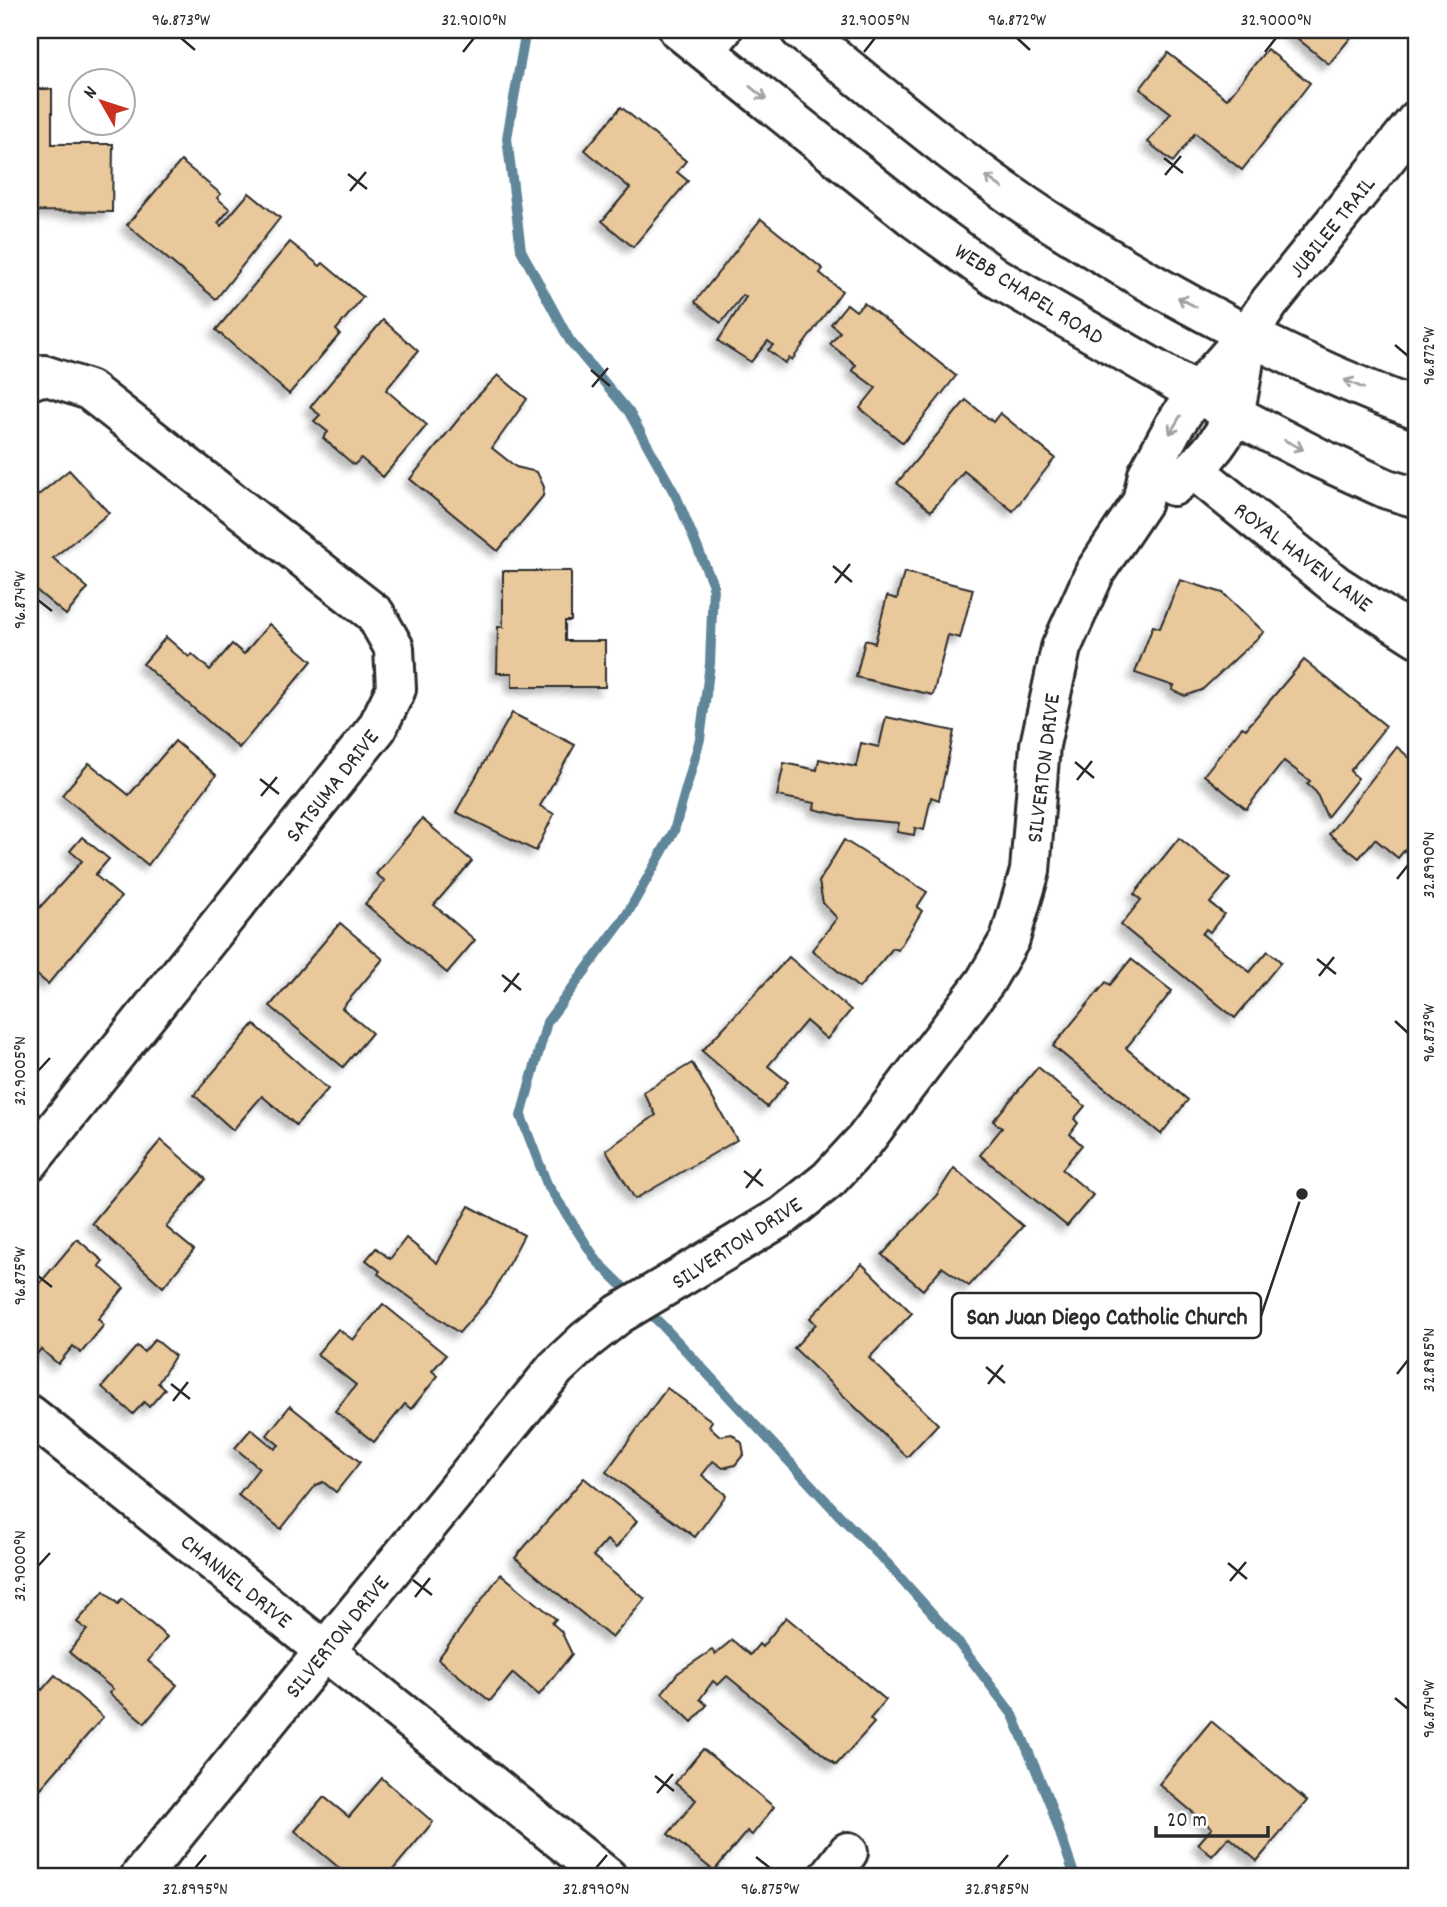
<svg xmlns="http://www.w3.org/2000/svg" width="1447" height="1907" viewBox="0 0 1447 1907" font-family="Dekko,sans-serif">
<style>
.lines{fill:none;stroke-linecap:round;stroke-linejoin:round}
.stream{stroke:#5f8699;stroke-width:10}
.building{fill:#e9c89b;stroke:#2b2b2b;stroke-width:2;filter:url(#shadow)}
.minor-casing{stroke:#2b2b2b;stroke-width:44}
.secondary-casing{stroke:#2b2b2b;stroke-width:44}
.minor{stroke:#fff;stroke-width:38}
.secondary{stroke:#fff;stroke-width:38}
.oneway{stroke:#a0a0a0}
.ticks{fill:none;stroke:#2b2b2b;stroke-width:2.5}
.labels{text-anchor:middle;stroke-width:6;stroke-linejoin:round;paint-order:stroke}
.street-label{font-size:23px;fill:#2b2b2b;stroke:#fff}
.leader{fill:none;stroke:#2b2b2b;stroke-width:2.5}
.callout-dot{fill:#2b2b2b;stroke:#fff;stroke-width:2.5}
.callout{fill:#fff;stroke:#2b2b2b;stroke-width:2.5}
.callout-label{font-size:24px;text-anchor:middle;font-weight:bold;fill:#2b2b2b}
.neatline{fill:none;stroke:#2b2b2b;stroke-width:2.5}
.ticks-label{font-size:18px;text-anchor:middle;fill:#2b2b2b}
</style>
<defs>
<filter id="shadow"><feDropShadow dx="-6" dy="6" stdDeviation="3.5" flood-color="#0004"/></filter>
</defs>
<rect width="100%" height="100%" fill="#fff"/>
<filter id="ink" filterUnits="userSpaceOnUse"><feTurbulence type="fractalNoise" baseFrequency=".0143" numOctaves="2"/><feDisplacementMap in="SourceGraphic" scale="14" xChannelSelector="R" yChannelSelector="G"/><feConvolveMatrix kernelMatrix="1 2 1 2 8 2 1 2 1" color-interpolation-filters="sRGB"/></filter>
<g filter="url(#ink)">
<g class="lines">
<path class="stream" d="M 526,30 L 507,138 L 521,250 L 570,341 L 629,412 L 676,496 L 713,585 L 710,664 L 700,739 L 674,831 L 626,916 L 547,1022 L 521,1116 L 547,1184 L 597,1261 L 663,1326 L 840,1516 L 889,1565 L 957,1641 L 1013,1715 L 1049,1801 L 1075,1877"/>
</g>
<g class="building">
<path d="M 1287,30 L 1357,30 L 1329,64 Z"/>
<path d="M 1267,49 L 1310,83 L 1242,170 L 1195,133 L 1173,162 L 1148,142 L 1171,113 L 1140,89 L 1168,53 L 1227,99 Z"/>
<path d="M 30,89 L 52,89 L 52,144 L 113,144 L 112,212 L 30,211 Z"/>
<path d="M 621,107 L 686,161 L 677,172 L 688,181 L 633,247 L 602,221 L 630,188 L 585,150 Z"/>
<path d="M 181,161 L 221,194 L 217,198 L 230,209 L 218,223 L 221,226 L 249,193 L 280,218 L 216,299 L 127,225 Z"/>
<path d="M 761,219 L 823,269 L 820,273 L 842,291 L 792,360 L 789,358 L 785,363 L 768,350 L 773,345 L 768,341 L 751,362 L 718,341 L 746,297 L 743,295 L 721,323 L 695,302 Z"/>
<path d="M 290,242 L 320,266 L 323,263 L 363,297 L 336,330 L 340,334 L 289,394 L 216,330 Z"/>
<path d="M 864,303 L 956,376 L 903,443 L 860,408 L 876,388 L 852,370 L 856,365 L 830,344 L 840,332 L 831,324 L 847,304 L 856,311 Z"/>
<path d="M 383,320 L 418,351 L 386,390 L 427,425 L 383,477 L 361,458 L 354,465 L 323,438 L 328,432 L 314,421 L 320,415 L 310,407 Z"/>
<path d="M 498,375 L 527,399 L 492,448 L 516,467 L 537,472 L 544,487 L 543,496 L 498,551 L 410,479 L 474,400 Z"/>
<path d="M 966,400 L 993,422 L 1000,413 L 1055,458 L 1013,511 L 964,471 L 931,511 L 897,483 Z"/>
<path d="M 69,470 L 109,513 L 53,558 L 88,588 L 66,615 L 30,585 L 30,502 Z"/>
<path d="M 503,571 L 571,571 L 571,621 L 565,621 L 565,641 L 605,641 L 605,687 L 512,687 L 512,673 L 497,673 L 498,627 L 503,627 Z"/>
<path d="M 904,572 L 973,589 L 960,638 L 948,635 L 933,695 L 856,677 L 865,640 L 875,643 L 887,596 L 897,599 Z"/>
<path d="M 1180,580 L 1223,593 L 1264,632 L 1202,690 L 1185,696 L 1172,690 L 1174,686 L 1135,673 L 1153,626 L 1160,628 Z"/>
<path d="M 269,624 L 312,661 L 239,748 L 143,664 L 166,637 L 189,657 L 192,654 L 210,670 L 232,644 L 244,654 Z"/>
<path d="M 1304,660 L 1386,726 L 1350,771 L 1358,778 L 1327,817 L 1316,792 L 1307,784 L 1310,781 L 1284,761 L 1246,809 L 1204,775 L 1242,727 L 1246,729 Z"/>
<path d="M 512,713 L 575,745 L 540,806 L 554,814 L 536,851 L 456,812 Z"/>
<path d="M 886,717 L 954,731 L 939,800 L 931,797 L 924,830 L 915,828 L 914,835 L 897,832 L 899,823 L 855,819 L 814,809 L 815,803 L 777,796 L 784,763 L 817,770 L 819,759 L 856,767 L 861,743 L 879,747 Z"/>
<path d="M 175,741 L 216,775 L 148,865 L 62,795 L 89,763 L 129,795 Z"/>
<path d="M 1397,747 L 1417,764 L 1417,835 L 1398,858 L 1375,839 L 1359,858 L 1329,834 Z"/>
<path d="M 422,819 L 472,861 L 434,905 L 475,940 L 447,973 L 365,904 L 385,881 L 376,874 Z"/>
<path d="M 82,837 L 109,859 L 95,875 L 121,897 L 48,984 L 30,969 L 30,914 L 32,916 L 82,861 L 70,851 Z"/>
<path d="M 1179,838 L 1230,879 L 1210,903 L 1224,914 L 1210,932 L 1206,929 L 1202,934 L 1250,972 L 1268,951 L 1281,962 L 1235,1018 L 1121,925 L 1141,900 L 1134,894 Z"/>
<path d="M 844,840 L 927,892 L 917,907 L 922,911 L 898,950 L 893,948 L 859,988 L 812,950 L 837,918 L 823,903 L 819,882 Z"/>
<path d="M 340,923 L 383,959 L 342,1008 L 372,1033 L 343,1067 L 270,1006 Z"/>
<path d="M 789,957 L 851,1010 L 827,1039 L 806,1021 L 768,1066 L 788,1082 L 767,1107 L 702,1051 Z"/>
<path d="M 1131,959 L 1172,991 L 1126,1048 L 1188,1100 L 1161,1134 L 1053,1046 L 1106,982 L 1110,985 Z"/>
<path d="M 254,1024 L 328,1089 L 296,1125 L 262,1096 L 233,1130 L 194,1095 Z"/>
<path d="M 692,1063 L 737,1140 L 635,1199 L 606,1150 L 656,1115 L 643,1092 Z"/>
<path d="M 1038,1067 L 1085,1106 L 1074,1119 L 1078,1123 L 1070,1134 L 1082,1145 L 1062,1169 L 1093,1195 L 1067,1226 L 980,1155 L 1002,1128 L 993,1121 Z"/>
<path d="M 161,1140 L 206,1179 L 166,1227 L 194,1250 L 163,1287 L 92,1223 Z"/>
<path d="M 954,1168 L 1023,1226 L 969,1286 L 942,1267 L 923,1290 L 882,1255 L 936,1196 Z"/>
<path d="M 469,1206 L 524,1235 L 492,1295 L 459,1333 L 378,1274 L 380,1271 L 366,1260 L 376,1248 L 390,1259 L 406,1238 L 437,1263 Z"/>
<path d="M 77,1239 L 103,1261 L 99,1266 L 124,1288 L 98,1319 L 104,1325 L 81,1353 L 73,1346 L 58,1364 L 41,1349 L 30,1362 L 30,1295 Z"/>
<path d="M 862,1264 L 912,1313 L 869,1358 L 938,1424 L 907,1457 L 794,1348 L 816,1324 L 810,1318 Z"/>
<path d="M 383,1304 L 446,1355 L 432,1371 L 438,1376 L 411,1409 L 405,1404 L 374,1442 L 335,1411 L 356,1385 L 317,1354 L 338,1329 L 353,1340 Z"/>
<path d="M 155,1339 L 175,1356 L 158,1383 L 165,1389 L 149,1407 L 144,1402 L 133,1414 L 102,1387 L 137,1346 L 144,1352 Z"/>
<path d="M 667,1388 L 712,1421 L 709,1426 L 720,1436 L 732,1434 L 742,1443 L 744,1454 L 735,1465 L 723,1468 L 713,1461 L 702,1475 L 726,1495 L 695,1537 L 606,1472 Z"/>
<path d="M 290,1406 L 360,1462 L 336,1492 L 323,1482 L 316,1485 L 281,1529 L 238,1495 L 259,1468 L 235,1448 L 251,1429 L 275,1449 L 279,1445 L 267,1435 Z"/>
<path d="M 584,1478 L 637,1521 L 616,1548 L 607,1540 L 593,1556 L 645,1599 L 612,1638 L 515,1558 Z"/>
<path d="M 501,1574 L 556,1619 L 552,1623 L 561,1631 L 572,1654 L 539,1695 L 513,1673 L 490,1701 L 438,1659 Z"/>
<path d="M 104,1591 L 118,1604 L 122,1599 L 167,1637 L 148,1661 L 177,1685 L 145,1723 L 109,1693 L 113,1689 L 69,1652 L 87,1630 L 77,1622 Z"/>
<path d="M 786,1617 L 886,1700 L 870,1719 L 874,1723 L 836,1765 L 727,1676 L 718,1685 L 713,1681 L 700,1699 L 707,1705 L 692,1722 L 662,1693 L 678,1673 L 712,1650 L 715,1654 L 732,1640 L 750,1655 L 759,1644 L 762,1647 Z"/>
<path d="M 55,1675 L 103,1717 L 41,1788 L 30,1778 L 30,1679 L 42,1690 Z"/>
<path d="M 1211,1721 L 1307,1801 L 1257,1861 L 1229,1837 L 1212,1856 L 1198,1844 L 1212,1828 L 1159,1784 Z"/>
<path d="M 703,1749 L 774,1807 L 752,1835 L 747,1831 L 714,1871 L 668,1834 L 696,1800 L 675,1783 Z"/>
<path d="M 382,1778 L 433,1822 L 387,1877 L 350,1877 L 295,1831 L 324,1797 L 349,1817 Z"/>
</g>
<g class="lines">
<defs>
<g id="minor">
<path d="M 705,50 L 722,30"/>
<path d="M 30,380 L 44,375 L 89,390 L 375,614 L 394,648 L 396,689 L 377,728 L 30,1161"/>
<path d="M 1194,470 L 1336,585 L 1417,637"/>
<path d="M 1173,486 C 1198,467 1221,445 1233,415 C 1240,396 1244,356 1248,334"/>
<path d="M 30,1415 L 607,1877"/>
<path d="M 140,1877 L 556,1368 L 586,1340 L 619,1314 L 783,1216 L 829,1179 L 865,1140 L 985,982 L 1010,939 L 1030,871 L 1040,745 L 1061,648 L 1095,572 L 1142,502 L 1148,474 L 1174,426 L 1196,393 L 1248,334 L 1270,302 L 1417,120"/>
<path d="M 829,1877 L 848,1852"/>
</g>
<g id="secondary">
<path d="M 679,30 L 915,219 L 995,277 L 1233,414 L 1319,458 L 1387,489 L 1417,498"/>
<path d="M 800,30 C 882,95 961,164 1049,221 C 1164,295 1288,361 1417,409"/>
</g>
</defs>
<use href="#minor" class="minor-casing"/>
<use href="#secondary" class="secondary-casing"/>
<use href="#minor" class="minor"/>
<use href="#secondary" class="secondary"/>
</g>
<defs><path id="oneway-shaft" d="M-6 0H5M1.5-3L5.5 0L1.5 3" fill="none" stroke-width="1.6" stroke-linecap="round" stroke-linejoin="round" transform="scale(1.75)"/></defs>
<g class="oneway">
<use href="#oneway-shaft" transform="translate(758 93) rotate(39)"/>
<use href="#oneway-shaft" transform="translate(994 182) rotate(-145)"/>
<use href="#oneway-shaft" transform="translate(1187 302) rotate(-152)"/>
<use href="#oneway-shaft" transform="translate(1354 384) rotate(-156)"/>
<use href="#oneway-shaft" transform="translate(1175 425) rotate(121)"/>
<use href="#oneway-shaft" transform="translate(1294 445) rotate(27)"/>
</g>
</g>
<path class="ticks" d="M 181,38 L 195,50M 1017,38 L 1030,50M 463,52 L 474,38M 864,52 L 875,38M 1265,52 L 1276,38M 1164,158 L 1183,173M 348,174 L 367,189M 1165,175 L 1181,156M 350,191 L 366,172M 1395,345 L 1408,356M 591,370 L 610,386M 592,387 L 608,368M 833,566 L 852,582M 835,583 L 850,564M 38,600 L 52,611M 1075,762 L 1094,778M 260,779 L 279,794M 1077,780 L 1092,761M 261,796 L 277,777M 1397,879 L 1408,865M 1317,959 L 1336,974M 502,975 L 521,990M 1319,976 L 1334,957M 504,992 L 519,973M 1395,1021 L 1408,1033M 38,1071 L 50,1058M 744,1171 L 763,1186M 746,1188 L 761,1169M 38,1276 L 52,1287M 986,1367 L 1005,1383M 1397,1374 L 1408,1360M 171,1384 L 190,1399M 988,1384 L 1003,1365M 173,1401 L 188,1382M 1228,1563 L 1247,1579M 38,1566 L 50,1553M 413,1580 L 432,1595M 1230,1581 L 1246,1562M 415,1597 L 430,1578M 1395,1698 L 1408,1709M 655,1776 L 674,1791M 657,1793 L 673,1774M 756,1857 L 770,1868M 195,1868 L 206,1855M 596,1868 L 607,1855M 997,1868 L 1008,1855"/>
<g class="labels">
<g class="street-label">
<text transform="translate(1331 226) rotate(-51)" y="8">JUBILEE TRAIL</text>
<text transform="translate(1030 293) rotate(32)" y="8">WEBB CHAPEL ROAD</text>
<text transform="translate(1304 556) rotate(37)" y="8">ROYAL HAVEN LANE</text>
<text transform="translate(1042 768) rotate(-83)" y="8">SILVERTON DRIVE</text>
<text transform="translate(331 785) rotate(-52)" y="8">SATSUMA DRIVE</text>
<text transform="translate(736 1242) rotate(-33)" y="8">SILVERTON DRIVE</text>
<text transform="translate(237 1580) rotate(39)" y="8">CHANNEL DRIVE</text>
<text transform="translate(336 1636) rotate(-51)" y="8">SILVERTON DRIVE</text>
</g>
</g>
<path class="leader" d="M1302 1194L1261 1316"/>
<circle class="callout-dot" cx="1302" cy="1194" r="7"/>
<rect class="callout" x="952" y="1293" width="309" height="45" rx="7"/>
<g class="callout-label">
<text x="1107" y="1324">San Juan Diego Catholic Church</text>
</g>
<rect width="1447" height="1907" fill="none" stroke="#fff" stroke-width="77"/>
<g transform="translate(102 102) rotate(309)"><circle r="33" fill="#ffffff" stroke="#aaaaaa" stroke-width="2"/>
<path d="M0-5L12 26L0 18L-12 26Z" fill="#c8321e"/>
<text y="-10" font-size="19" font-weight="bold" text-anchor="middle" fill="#2b2b2b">N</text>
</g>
<path d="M1156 1826v10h112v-10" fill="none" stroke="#2b2b2b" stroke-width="3.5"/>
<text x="1167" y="1826" font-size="21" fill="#2b2b2b" stroke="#ffffff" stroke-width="5" paint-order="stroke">20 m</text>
<rect x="38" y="38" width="1370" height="1830" class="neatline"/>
<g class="ticks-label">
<text x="181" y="25">96.873°W</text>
<text x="474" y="25">32.9010°N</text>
<text x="875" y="25">32.9005°N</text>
<text x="1017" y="25">96.872°W</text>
<text x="1276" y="25">32.9000°N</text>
<text transform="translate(1428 356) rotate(-90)" y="6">96.872°W</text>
<text transform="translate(19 600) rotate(-90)" y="6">96.874°W</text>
<text transform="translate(1428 865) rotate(-90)" y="6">32.8990°N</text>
<text transform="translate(1428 1033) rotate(-90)" y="6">96.873°W</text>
<text transform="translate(19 1071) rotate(-90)" y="6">32.9005°N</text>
<text transform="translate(19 1276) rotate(-90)" y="6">96.875°W</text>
<text transform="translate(1428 1360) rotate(-90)" y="6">32.8985°N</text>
<text transform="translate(19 1566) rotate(-90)" y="6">32.9000°N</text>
<text transform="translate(1428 1709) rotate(-90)" y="6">96.874°W</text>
<text x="195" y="1894">32.8995°N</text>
<text x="596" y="1894">32.8990°N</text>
<text x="770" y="1894">96.875°W</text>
<text x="997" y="1894">32.8985°N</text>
</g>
</svg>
